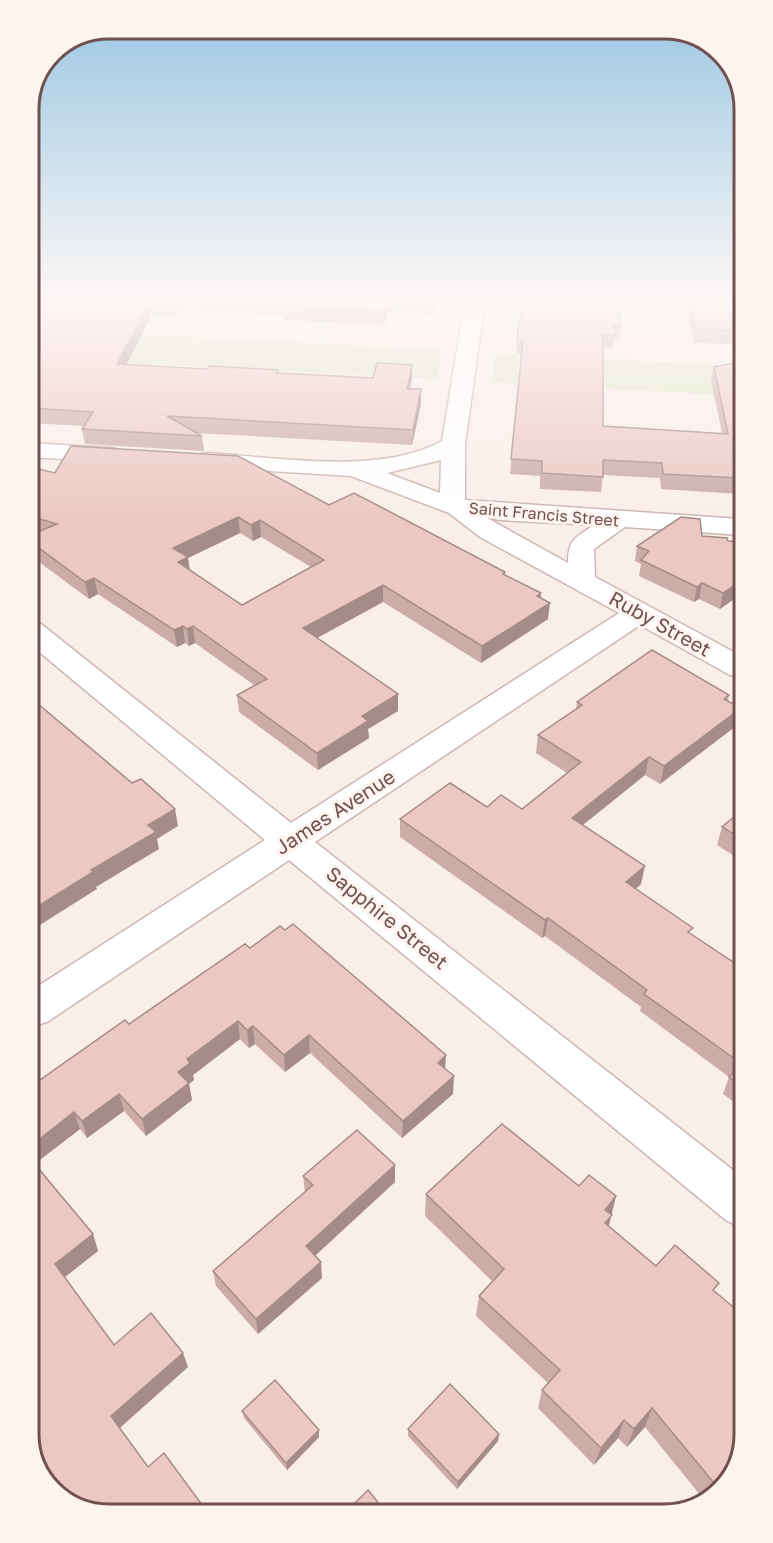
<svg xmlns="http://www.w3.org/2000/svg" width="773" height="1543" viewBox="0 0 773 1543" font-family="'Golos Text',sans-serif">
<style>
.green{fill:#dee6c9}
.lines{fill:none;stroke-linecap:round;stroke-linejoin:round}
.minor-casing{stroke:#cdb6b3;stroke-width:3}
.minor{fill:#fff;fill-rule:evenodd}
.wall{fill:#cbaca9;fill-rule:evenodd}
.shaded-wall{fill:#a58c89}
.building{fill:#ecc8c4;stroke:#a58c89;stroke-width:1.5;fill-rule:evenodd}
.labels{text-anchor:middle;stroke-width:6;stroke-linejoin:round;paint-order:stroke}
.far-street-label{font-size:16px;fill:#715150;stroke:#fdf3ef}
.street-label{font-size:20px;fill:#715150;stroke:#fdf3ef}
.rim{fill:none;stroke:#715150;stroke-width:3}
</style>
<rect width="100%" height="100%" fill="#faeee9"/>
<g class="green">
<path d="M 30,328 L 442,350 L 437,379 L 30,358 Z"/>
<path d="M 496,353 L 740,366 L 740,396 L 492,382 Z"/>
</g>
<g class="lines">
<defs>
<g id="minor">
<path d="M 465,301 L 485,301 L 465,444 L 465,500 L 740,519 L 741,535 L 625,527 L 594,549 L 595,577 L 741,656 L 741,677 L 730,675 L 640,625 L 315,842 L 743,1178 L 743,1228 L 727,1221 L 289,860 L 47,1022 L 33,1026 L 32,990 L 265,840 L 31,645 L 31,621 L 41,624 L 291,823 L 619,613 L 480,537 L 449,513 L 351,476 L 206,467 L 198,465 L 194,460 L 198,455 L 206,453 C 277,457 378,476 442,441 ZM 441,460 L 440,493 L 387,473 ZM 487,518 L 501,520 L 594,525 C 575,538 568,539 568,563 Z"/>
<path d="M 30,443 L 112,448 L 120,450 L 124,455 L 120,460 L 112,462 L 30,457 Z"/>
</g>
</defs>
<use href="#minor" class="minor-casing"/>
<use href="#minor" class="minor"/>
</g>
<g class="wall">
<path d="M 37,301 L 436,301 L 433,314 L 388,312 L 384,325 L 284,320 L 284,315 L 179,310 L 175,317 L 151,317 L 126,365 L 373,378 L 412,365 L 412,379 L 410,389 L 421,389 L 421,404 L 412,445 L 196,433 L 202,436 L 204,451 L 85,444 L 82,429 L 84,426 L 30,423 L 30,312 Z"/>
<path d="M 530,301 L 740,301 L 740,304 L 727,304 L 734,330 L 732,344 L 694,343 L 686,309 L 619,306 L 621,326 L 619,339 L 614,339 L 613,349 L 603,348 L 603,426 L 722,433 L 711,381 L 714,367 L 740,364 L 740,494 L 661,489 L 660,478 L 603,475 L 601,492 L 540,489 L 540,476 L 510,474 L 522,353 L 516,353 L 517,339 L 530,307 Z"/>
<path d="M 30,467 L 55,473 L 329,505 L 505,572 L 505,575 L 541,593 L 541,598 L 548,619 L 481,663 L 383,602 L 317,638 L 398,711 L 368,729 L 369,738 L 318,770 L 239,712 L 237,695 L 254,685 L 195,643 L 189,646 L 185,643 L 177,647 L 98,594 L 89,599 L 31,556 L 30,535 L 35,533 L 30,531 ZM 240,533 L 253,541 L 261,537 L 311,567 L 242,605 L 190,570 L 188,558 Z"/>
<path d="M 702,536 L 728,541 L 741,542 L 741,594 L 720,609 L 699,599 L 694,602 L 639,576 L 641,564 L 635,561 L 637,546 Z"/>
<path d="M 729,695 L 728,701 L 736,726 L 660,784 L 645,775 L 583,825 L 641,884 L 636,889 L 691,935 L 742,968 L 743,1109 L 723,1094 L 729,1077 L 640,1011 L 641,1007 L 545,936 L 542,938 L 400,837 L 400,819 L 487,807 L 522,809 L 567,773 L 536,753 L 538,735 L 576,709 L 577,702 Z"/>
<path d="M 742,810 L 742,861 L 717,845 L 722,827 Z"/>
<path d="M 250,948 L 445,1069 L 453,1094 L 402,1138 L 310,1053 L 285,1072 L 255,1044 L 249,1048 L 240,1039 L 193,1075 L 194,1080 L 189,1084 L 192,1100 L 146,1136 L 124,1111 L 87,1138 L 80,1129 L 35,1164 L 93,1234 L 98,1251 L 65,1277 L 114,1345 L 188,1367 L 120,1428 L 148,1467 L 208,1513 L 34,1465 L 33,1085 Z"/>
<path d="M 395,1165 L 395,1182 L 315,1256 L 322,1278 L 258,1334 L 216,1286 L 213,1271 L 305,1192 L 303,1176 Z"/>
<path d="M 579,1186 L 616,1196 L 609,1226 L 656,1266 L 716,1292 L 731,1479 L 705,1501 L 645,1427 L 627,1447 L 618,1438 L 594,1465 L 538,1408 L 542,1390 L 548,1383 L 476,1316 L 479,1296 L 492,1281 L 425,1216 L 426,1194 Z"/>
<path d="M 242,1411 L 319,1437 L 287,1470 L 244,1418 Z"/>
<path d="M 408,1429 L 499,1434 L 498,1441 L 457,1489 L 408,1436 Z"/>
</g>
<g class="shaded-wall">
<path d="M 175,301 L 178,301 L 179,310 L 175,317 L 174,304 Z"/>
<path d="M 387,301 L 388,301 L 388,312 L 384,325 L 384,312 Z"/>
<path d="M 433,301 L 436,301 L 433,314 Z"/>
<path d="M 149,303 L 151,317 L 119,378 L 117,364 Z"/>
<path d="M 412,365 L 412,379 L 406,403 L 407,389 Z"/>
<path d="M 421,389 L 421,404 L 412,445 L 413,430 Z"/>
<path d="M 238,517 L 240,533 L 188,558 L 190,574 L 180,579 L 173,548 Z"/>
<path d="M 260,520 L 261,537 L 253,541 L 251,525 Z"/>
<path d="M 94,578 L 98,594 L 89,599 L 85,582 Z"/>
<path d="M 741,581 L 741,594 L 720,609 L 723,593 Z"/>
<path d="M 702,583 L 699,599 L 694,602 L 697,587 Z"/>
<path d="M 383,585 L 383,602 L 304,645 L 303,628 Z"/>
<path d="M 541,593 L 539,609 L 550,603 L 548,619 L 481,663 L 482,646 Z"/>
<path d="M 183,626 L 185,643 L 177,647 L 174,630 Z"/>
<path d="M 193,626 L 195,643 L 189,646 L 187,629 Z"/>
<path d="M 398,694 L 398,711 L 368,729 L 369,738 L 318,770 L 317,753 L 362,716 Z"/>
<path d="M 741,708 L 736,726 L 660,784 L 664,766 Z"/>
<path d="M 649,757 L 645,775 L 569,836 L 572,818 Z"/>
<path d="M 175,809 L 178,826 L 157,839 L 159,849 L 96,887 L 97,889 L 32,930 L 32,910 L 91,870 L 148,825 Z"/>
<path d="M 645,866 L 641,884 L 622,900 L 626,882 Z"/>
<path d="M 548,918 L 545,936 L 542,938 L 545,920 Z"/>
<path d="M 238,1021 L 240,1039 L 193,1075 L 194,1080 L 189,1084 L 192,1100 L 146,1136 L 142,1119 L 178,1072 L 187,1059 Z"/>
<path d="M 253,1026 L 255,1044 L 249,1048 L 247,1030 Z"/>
<path d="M 309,1035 L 310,1053 L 285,1072 L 284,1055 Z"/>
<path d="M 446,1055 L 445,1072 L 438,1063 Z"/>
<path d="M 454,1076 L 453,1094 L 402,1138 L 403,1121 Z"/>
<path d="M 119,1094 L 124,1111 L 87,1138 L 82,1121 Z"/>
<path d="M 74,1112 L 80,1129 L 33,1165 L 33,1144 Z"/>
<path d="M 395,1165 L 395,1182 L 308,1262 L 306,1246 Z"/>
<path d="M 616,1196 L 606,1236 L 605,1210 Z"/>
<path d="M 93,1234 L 98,1251 L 61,1280 L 55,1264 Z"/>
<path d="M 321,1262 L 322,1278 L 258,1334 L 256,1319 Z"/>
<path d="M 183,1353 L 188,1367 L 117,1430 L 111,1416 Z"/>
<path d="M 652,1408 L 645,1427 L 627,1447 L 634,1429 Z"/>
<path d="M 624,1420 L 618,1438 L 594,1465 L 601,1448 Z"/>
<path d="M 319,1430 L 319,1437 L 287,1470 L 286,1463 Z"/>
<path d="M 499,1434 L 498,1441 L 457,1489 L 458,1482 Z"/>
</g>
<g class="building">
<path d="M 37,301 L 175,301 L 174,304 L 149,303 L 117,364 L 207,369 L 209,366 L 278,370 L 277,373 L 373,378 L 377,363 L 412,365 L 407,389 L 421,389 L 413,430 L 167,416 L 202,436 L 82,429 L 93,412 L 30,408 L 30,344 L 41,345 L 30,339 L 30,312 Z"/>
<path d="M 276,301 L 387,301 L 384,312 L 284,306 L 286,301 Z"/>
<path d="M 531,301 L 619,301 L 621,326 L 614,325 L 615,335 L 603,335 L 603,426 L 728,434 L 714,367 L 739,362 L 740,478 L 663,474 L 662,463 L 603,460 L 603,477 L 542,473 L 542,461 L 511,459 L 523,340 L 517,339 L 522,306 L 530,307 Z"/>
<path d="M 689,301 L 726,301 L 734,330 L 696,329 Z"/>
<path d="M 71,446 L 238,456 L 329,505 L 354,493 L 505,572 L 503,574 L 541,593 L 537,596 L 550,603 L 482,646 L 383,585 L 303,628 L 398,694 L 362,716 L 368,721 L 317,753 L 237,695 L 267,679 L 193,626 L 187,629 L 183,626 L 174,630 L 94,578 L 85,582 L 31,542 L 30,535 L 57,524 L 30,516 L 30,467 L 55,473 ZM 238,517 L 251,525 L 260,520 L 324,560 L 242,605 L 178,562 L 188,557 L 173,548 Z"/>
<path d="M 681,517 L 700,519 L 702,536 L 727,538 L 728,541 L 741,542 L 741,581 L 723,593 L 702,583 L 697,587 L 641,560 L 649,551 L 637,546 Z"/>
<path d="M 652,650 L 729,695 L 724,699 L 741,708 L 664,766 L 649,757 L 572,818 L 645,866 L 626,882 L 693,928 L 688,932 L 742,968 L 743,1087 L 729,1077 L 742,1064 L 644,994 L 647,990 L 548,918 L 545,920 L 400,819 L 450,783 L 487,807 L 501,795 L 522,809 L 581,762 L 538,735 L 582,705 L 577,702 Z"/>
<path d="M 31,698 L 132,783 L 141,779 L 175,809 L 148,825 L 156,832 L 91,870 L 93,872 L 32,910 Z"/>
<path d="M 742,810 L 742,839 L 722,827 Z"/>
<path d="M 293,924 L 446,1055 L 438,1063 L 454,1076 L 403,1121 L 309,1035 L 284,1055 L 253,1026 L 247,1030 L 238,1021 L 187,1059 L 190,1063 L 178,1072 L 189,1083 L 142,1119 L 119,1094 L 82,1121 L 74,1112 L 33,1144 L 33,1085 L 125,1020 L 129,1024 L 245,944 L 250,948 L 280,926 L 285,930 Z"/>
<path d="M 502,1124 L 579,1186 L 589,1175 L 616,1196 L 605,1210 L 612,1215 L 605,1223 L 656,1266 L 675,1245 L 719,1283 L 713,1290 L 744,1316 L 744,1435 L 731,1479 L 719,1489 L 652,1408 L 634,1429 L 624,1420 L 601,1448 L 542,1390 L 560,1370 L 479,1296 L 504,1269 L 426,1194 Z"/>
<path d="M 357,1130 L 395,1165 L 306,1246 L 321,1262 L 256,1319 L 213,1271 L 313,1185 L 303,1176 Z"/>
<path d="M 33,1162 L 93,1234 L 55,1264 L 114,1345 L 151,1313 L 183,1353 L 111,1416 L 148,1467 L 164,1453 L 208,1513 L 103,1514 L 60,1498 L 34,1465 Z"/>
<path d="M 275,1380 L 319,1430 L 286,1463 L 242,1411 Z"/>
<path d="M 450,1384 L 499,1434 L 458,1482 L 408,1429 Z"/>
<path d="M 368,1490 L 386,1512 L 346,1512 Z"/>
</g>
<linearGradient id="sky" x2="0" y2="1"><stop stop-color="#98c6e3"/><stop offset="0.58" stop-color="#fdf7f5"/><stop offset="1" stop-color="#fdf7f5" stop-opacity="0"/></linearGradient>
<rect width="773" height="517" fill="url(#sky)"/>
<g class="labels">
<g class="far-street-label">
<text transform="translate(544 514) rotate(5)" y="6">Saint Francis Street</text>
</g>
<g class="street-label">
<text transform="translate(660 624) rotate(29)" y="7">Ruby Street</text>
<text transform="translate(335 812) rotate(-33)" y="7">James Avenue</text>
<text transform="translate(387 918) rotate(39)" y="7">Sapphire Street</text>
</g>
</g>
<path d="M0 0H773V1543H0ZM109 39H664A70 70 0 0 1 734 109V1434A70 70 0 0 1 664 1504H109A70 70 0 0 1 39 1434V109A70 70 0 0 1 109 39Z" fill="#fdf3ef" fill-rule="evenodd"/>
<path class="rim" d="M109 39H664A70 70 0 0 1 734 109V1434A70 70 0 0 1 664 1504H109A70 70 0 0 1 39 1434V109A70 70 0 0 1 109 39Z"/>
</svg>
